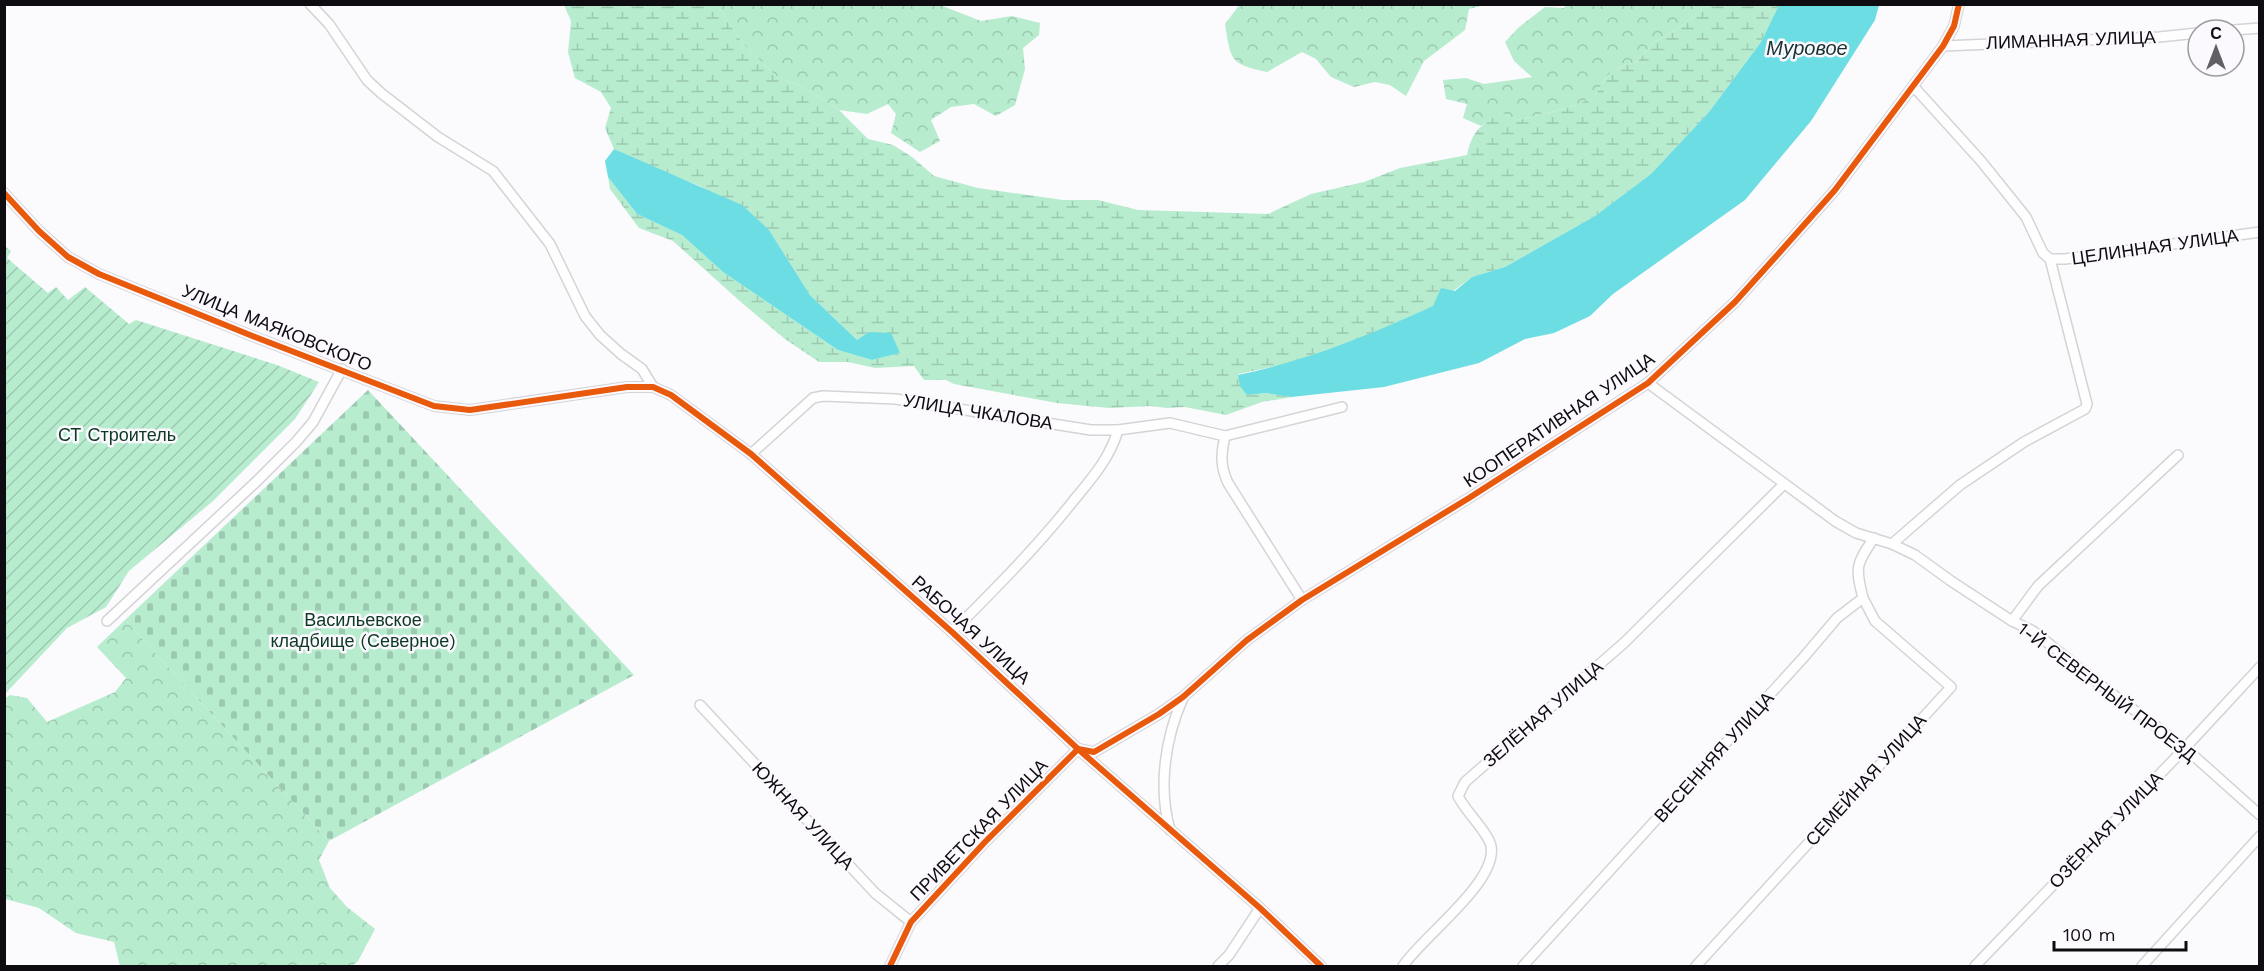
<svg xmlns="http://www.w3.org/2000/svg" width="2264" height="971" viewBox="0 0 2264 971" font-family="'Work Sans',sans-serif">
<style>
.forest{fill:url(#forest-crowns)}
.wetland{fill:url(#wetland-marsh)}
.cemetery{fill:url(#cemetery-stones)}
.garden{fill:url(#garden-furrows)}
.water{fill:#6cdde2}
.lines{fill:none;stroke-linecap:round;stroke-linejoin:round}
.minor-casing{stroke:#d4d4d6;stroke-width:12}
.minor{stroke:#fefeff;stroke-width:9}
.cycleway-casing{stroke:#fbf9fe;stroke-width:10}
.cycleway{stroke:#e8590c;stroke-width:6}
.labels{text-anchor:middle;stroke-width:5;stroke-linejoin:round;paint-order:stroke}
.street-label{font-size:18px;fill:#0e0c10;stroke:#fbf9fe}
.park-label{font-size:18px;fill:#0c3923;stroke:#fbf9fe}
.water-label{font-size:20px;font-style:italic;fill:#173031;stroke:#fbf9fe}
</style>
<defs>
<pattern id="forest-crowns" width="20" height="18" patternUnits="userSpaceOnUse" patternTransform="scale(1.5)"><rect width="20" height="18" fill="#b7eccf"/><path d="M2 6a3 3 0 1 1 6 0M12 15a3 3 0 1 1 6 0" fill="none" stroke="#9cc9b1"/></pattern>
<pattern id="wetland-marsh" width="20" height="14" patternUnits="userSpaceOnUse" patternTransform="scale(1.5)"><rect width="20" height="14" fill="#b7eccf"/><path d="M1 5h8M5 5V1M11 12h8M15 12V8" fill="none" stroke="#9cc9b1"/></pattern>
<pattern id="cemetery-stones" width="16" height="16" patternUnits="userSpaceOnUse" patternTransform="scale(1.5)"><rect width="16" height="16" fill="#b7eccf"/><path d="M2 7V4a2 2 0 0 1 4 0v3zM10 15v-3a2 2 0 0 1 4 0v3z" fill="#9cc9b1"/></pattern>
<pattern id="garden-furrows" width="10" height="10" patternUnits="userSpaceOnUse" patternTransform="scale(1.5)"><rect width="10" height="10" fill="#b7eccf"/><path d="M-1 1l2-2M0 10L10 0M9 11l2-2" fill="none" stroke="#9cc9b1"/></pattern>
</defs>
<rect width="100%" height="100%" fill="#fbfafd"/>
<g class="forest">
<path d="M 1240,4 L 1485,5 L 1469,9 L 1465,30 L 1424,61 L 1406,96 L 1390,85 L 1375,82 L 1354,87 L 1331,77 L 1316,59 L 1302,52 L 1267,72 C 1230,64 1231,61 1225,24 Z"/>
<path d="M 1567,4 L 1705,5 L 1690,21 L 1653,43 L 1638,61 L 1612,70 L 1593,98 L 1567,108 L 1519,120 L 1500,113 L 1481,126 L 1463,118 L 1467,104 L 1446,99 L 1443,80 L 1466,78 L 1484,84 L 1532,77 L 1514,61 L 1505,42 L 1518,28 L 1545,7 L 1564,8 Z"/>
<path d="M 717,5 L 940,5 L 981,21 L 1012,16 L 1040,23 L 1039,35 L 1023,48 L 1025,69 L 1015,105 L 996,116 L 974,104 L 951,107 L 931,120 L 940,141 L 920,152 L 891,133 L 896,114 L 888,104 L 867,114 L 839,110 L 802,87 L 776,76 L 743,44 Z"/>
<path d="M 125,620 L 329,841 L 319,860 L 330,888 L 347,907 L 375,929 L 358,961 L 352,966 L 120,966 L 114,942 L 76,933 L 39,908 L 5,899 L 4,699 L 10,695 L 27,698 L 47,722 L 115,692 L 126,678 L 97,647 Z"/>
</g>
<path class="wetland" d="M 564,5 L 717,5 L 743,44 L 776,76 L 802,87 L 839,110 L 868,139 L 893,145 L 912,157 L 934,176 L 978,188 L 1063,200 L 1098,200 L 1138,210 L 1268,214 L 1311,194 L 1364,182 L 1400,168 L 1467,155 C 1472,131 1480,126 1500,113 L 1519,120 L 1567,108 L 1593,98 L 1612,70 L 1638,61 L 1653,43 L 1690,21 L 1705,5 L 1779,5 L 1761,42 L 1709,112 L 1651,174 L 1595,216 L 1505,267 L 1472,277 L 1433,306 L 1369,335 L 1286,364 L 1238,374 L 1247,395 L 1266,393 L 1291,397 L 1311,394 L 1262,402 L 1226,415 L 1185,407 L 1167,408 L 1150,406 L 1109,408 L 1057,403 L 954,384 L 946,380 L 924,380 L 914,366 L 875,368 L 848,362 L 819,362 L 785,339 L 742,303 L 673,241 L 639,228 L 610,189 L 608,177 L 637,214 L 682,235 L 723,272 L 838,350 L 872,360 L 900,353 L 869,332 L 857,340 L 810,295 L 769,230 L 700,186 L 652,167 L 614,149 L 605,128 L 611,108 L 601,92 L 575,78 L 568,52 L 571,21 Z"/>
<path class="cemetery" d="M 368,390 L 634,675 L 329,841 L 125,620 Z"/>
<path class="garden" d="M 6,247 L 11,251 L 7,258 L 48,293 L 56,287 L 68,300 L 85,287 L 129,324 L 136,320 L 277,365 L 319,382 L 295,419 L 213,501 L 129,571 L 106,607 L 67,628 L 5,694 L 4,248 Z"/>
<g class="water">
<path d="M 1779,5 L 1879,5 L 1875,20 L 1811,121 L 1745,200 L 1613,294 L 1590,316 L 1554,333 L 1525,339 L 1479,363 L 1384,387 L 1291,397 L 1266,393 L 1247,395 L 1240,386 L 1238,375 C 1309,360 1367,336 1433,306 L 1441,288 L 1455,291 L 1472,277 L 1505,267 L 1595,216 L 1651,174 L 1709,112 L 1761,42 Z"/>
<path d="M 614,149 L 742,205 L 769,230 L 810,295 L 857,340 L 869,332 L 891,333 L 900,353 L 872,360 L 838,350 L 723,272 L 682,235 L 637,214 L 608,177 L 605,161 Z"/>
</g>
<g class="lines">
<defs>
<g id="minor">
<path d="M 310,4 L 329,24 L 367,80 L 381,93 L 438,137 L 493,171 L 550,244 L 585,316 L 600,335 L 621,354 L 642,369 L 653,387"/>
<path d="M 2234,30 L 2260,28"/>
<path d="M 1943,46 L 2159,37 L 2198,33"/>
<path d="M 1914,87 L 1981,161 L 2026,217 L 2043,253 L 2050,259 L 2065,259 L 2260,232"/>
<path d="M 4,193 L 39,231 L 68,257 L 99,274 L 255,337 L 434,406 L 470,410 L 627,387 L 653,387 L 671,395 L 751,454 L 952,632 L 1078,749 L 1260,908 L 1321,966"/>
<path d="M 1648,383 L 1835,521 L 1856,533 L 1892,544 L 1915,555 L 1951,581 L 2012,621 L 2033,631 L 2102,686 L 2185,748 L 2260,815"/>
<path d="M 1225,436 C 1221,454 1220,466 1228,483 L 1302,600"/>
<path d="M 751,454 L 813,398 L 823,396 L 896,399 L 1091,430 L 1118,430 L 1170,423 L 1225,436 L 1342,407"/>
<path d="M 1892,544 L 1960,485 L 2024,442 L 2085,409 L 2087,404 L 2050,259"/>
<path d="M 107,621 L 257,481 L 296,442 L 313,422 L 342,369"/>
<path d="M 2012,621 L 2038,586 L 2178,455"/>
<path d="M 952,632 C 995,589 1037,547 1074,500 C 1092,478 1110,458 1118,430"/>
<path d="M 700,705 L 875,893 L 911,922"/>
<path d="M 1170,830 C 1158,788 1165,738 1183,698"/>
<path d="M 890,966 L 911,922 L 985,842 L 1078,749 L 1094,752 L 1159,714 L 1183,697 L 1247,640 L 1302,600 L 1469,498 L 1648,383 L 1735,302 L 1780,252 L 1835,190 L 1943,46 L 1954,26 L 1959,4"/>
<path d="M 1218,966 L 1229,955 L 1260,908"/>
<path d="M 1403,966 C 1422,937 1498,882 1491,846 C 1488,832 1465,811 1458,796 L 1465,782 L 1625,642 L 1784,484"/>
<path d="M 1523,966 L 1803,658 L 1837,618 L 1863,598 C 1855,567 1856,564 1874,538"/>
<path d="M 1696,966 L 1951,687 L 1875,621 L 1863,598"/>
<path d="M 1975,966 L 2185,748 L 2260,667"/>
<path d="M 2142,966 L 2260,836"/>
</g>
</defs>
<use href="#minor" class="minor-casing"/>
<use href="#minor" class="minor"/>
<defs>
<g id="cycleway">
<path d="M 4,193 L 39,231 L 68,257 L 99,274 L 255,337 L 434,406 L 470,410 L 627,387 L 653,387 L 671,395 L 751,454 L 952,632 L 1078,749 L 1260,908 L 1321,966"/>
<path d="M 890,966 L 911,922 L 985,842 L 1078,749 L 1094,752 L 1159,714 L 1183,697 L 1247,640 L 1302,600 L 1469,498 L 1648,383 L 1735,302 L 1780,252 L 1835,190 L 1943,46 L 1954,26 L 1959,4"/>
</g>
</defs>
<use href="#cycleway" class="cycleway-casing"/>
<use href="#cycleway" class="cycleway"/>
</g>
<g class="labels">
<g class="street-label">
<text transform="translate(2071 40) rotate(-2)" y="6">ЛИМАННАЯ УЛИЦА</text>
<text transform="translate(2155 247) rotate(-8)" y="6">ЦЕЛИННАЯ УЛИЦА</text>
<text transform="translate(277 328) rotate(22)" y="6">УЛИЦА МАЯКОВСКОГО</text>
<text transform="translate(978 412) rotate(9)" y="6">УЛИЦА ЧКАЛОВА</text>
<text transform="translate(1559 420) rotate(-34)" y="6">КООПЕРАТИВНАЯ УЛИЦА</text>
<text transform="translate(971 630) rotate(42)" y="6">РАБОЧАЯ УЛИЦА</text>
<text transform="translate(2107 692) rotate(37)" y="6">1-Й СЕВЕРНЫЙ ПРОЕЗД</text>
<text transform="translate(1543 714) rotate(-41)" y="6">ЗЕЛЁНАЯ УЛИЦА</text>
<text transform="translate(1714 757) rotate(-48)" y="6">ВЕСЕННЯЯ УЛИЦА</text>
<text transform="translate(1866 780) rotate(-48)" y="6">СЕМЕЙНАЯ УЛИЦА</text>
<text transform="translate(803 816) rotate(47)" y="6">ЮЖНАЯ УЛИЦА</text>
<text transform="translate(979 830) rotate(-46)" y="6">ПРИВЕТСКАЯ УЛИЦА</text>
<text transform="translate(2106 830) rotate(-46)" y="6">ОЗЁРНАЯ УЛИЦА</text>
</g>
<g class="park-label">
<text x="117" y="441">СТ Строитель</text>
<text x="363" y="626">Васильевское<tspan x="363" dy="21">кладбище (Северное)</tspan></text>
</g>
<g class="water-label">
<text x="1807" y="55">Муровое</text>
</g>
</g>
<rect width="2264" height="971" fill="none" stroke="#0e0c10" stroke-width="12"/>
<g transform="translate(2216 48)"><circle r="28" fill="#fbf9fe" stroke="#9c9a9f" stroke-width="1.5"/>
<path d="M0-4.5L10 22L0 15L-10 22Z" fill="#615f63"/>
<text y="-9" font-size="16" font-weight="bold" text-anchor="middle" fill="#0e0c10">С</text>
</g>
<path d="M2054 941v9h132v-9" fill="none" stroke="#0e0c10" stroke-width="3"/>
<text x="2063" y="941" font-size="18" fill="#0e0c10" stroke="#fbf9fe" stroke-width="4.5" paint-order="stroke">100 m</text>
</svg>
